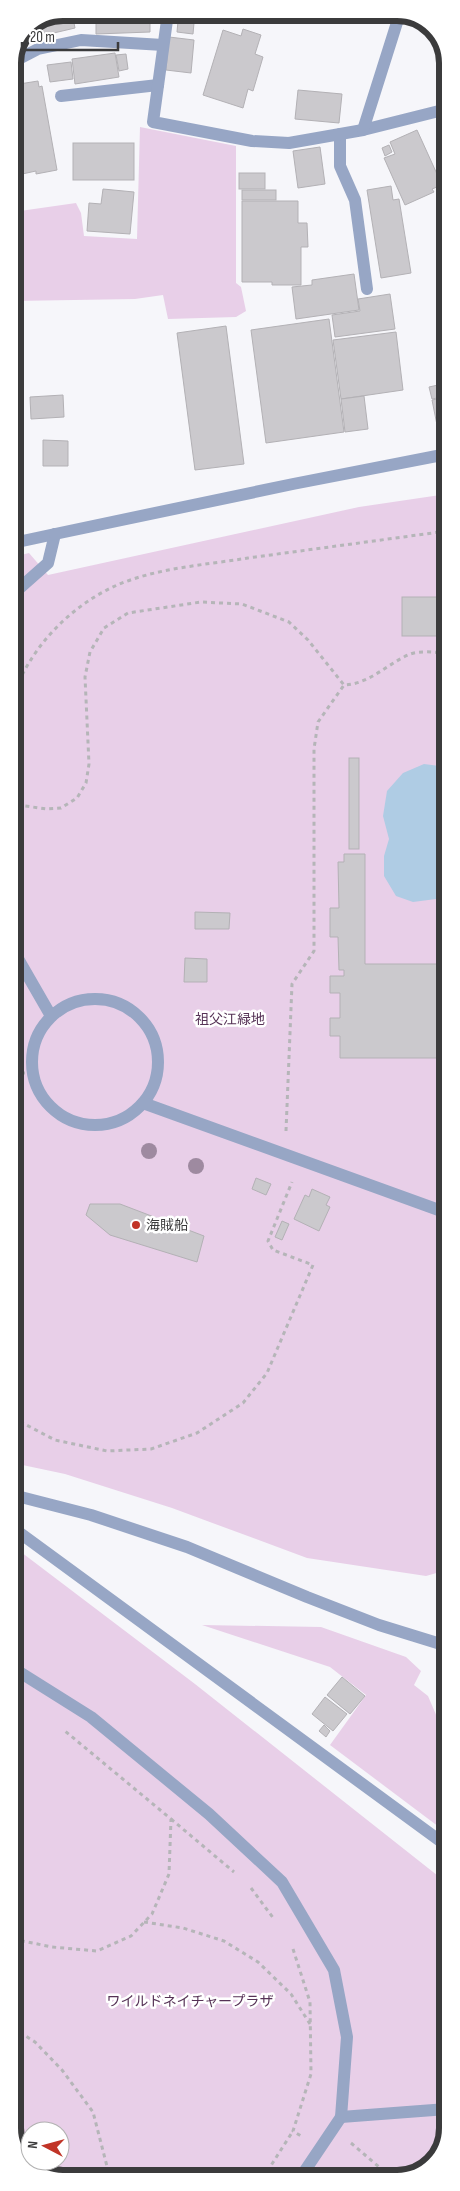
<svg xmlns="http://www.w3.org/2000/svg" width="460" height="2191" viewBox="0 0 460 2191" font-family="'Sofia Sans Condensed','Noto Sans JP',sans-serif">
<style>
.green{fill:#e8cfe8;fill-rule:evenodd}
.water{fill:#afcce4}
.building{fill:#cbc9cd;stroke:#b3b1b5}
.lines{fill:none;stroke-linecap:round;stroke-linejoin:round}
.path{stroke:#b5b5b8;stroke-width:3;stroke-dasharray:4 4;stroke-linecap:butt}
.service{stroke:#97a6c5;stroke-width:12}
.minor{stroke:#97a6c5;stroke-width:12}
.tertiary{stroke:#97a6c5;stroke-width:12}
.tree{fill:#9e8aa0}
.poi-dot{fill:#c13427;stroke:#fff;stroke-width:2}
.labels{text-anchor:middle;stroke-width:5;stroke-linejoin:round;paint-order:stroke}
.park-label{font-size:14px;fill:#563256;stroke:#fff}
.poi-label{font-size:14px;fill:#3b3b3c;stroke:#fff;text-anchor:start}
.rim{fill:none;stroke:#3b3b3c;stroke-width:6}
</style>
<rect width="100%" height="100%" fill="#f6f6fa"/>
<g class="green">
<path d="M 140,127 L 236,146 L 236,283 L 241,287 L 246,311 L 236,317 L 168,319 L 163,295 L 135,299 L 13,301 L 13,212 L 76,203 L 81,213 L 84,236 L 137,239 Z"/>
<path d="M 447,494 L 447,1570 L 426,1576 L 307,1558 L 172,1508 L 65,1474 L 13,1463 L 13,557 L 29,553 L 48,575 L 359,507 Z"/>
<path d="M 13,1546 L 195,1684 L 447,1883 L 447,2128 L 435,2161 L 404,2178 L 57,2178 L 27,2164 L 13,2135 ZM 30,2131 L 60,2131 L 60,2161 L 30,2161 Z"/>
<path d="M 202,1625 L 321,1627 L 406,1657 L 421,1671 L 414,1685 L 428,1696 L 443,1731 L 447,1737 L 447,1833 L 330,1745 L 366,1695 L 330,1667 Z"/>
</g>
<path class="water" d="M 424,764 L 447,767 L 447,890 L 436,899 L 413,902 L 396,896 L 384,876 L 384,856 L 389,839 L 383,816 L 387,791 L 403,773 Z"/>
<g class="building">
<path d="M 63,12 L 72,13 L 75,28 L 24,40 L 27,27 Z"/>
<path d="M 96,13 L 150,13 L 150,32 L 96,34 Z"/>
<path d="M 178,21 L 194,23 L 193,34 L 177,32 Z"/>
<path d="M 243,29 L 261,35 L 255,54 L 263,57 L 253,91 L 248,89 L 243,108 L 203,95 L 223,30 L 241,36 Z"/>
<path d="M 169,37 L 194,40 L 191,73 L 166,70 Z"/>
<path d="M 115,53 L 119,77 L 75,84 L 72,59 Z"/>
<path d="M 126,54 L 128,69 L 119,71 L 116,55 Z"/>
<path d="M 71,62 L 73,79 L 50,82 L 47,65 Z"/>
<path d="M 38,81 L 39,87 L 42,86 L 57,170 L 36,174 L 36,171 L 13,176 L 13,85 Z"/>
<path d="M 298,90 L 342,94 L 339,123 L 295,119 Z"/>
<path d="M 417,130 L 442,185 L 432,189 L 434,192 L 405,205 L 384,158 L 395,154 L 390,142 Z"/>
<rect x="73" y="143" width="61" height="37"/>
<path d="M 389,145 L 392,152 L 385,156 L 382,148 Z"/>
<path d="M 320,147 L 325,184 L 298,188 L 293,151 Z"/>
<rect x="239" y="173" width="26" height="16"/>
<path d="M 391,186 L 393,200 L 399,199 L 411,273 L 381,278 L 367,190 Z"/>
<path d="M 103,189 L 134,192 L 130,234 L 87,231 L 89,203 L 101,204 Z"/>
<rect x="242" y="190" width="34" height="10"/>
<path d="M 242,201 L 298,201 L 298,223 L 307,223 L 308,247 L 301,247 L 301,285 L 272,285 L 272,282 L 242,282 Z"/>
<path d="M 354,274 L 359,310 L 296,319 L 292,287 L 312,285 L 312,280 Z"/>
<path d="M 390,294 L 395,329 L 335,337 L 332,315 L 360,311 L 358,299 Z"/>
<path d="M 329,319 L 344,432 L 266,443 L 251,330 Z"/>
<path d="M 226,326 L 244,464 L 195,470 L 177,333 Z"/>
<path d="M 396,332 L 403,390 L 341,399 L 333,340 Z"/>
<path d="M 447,383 L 447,396 L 432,399 L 429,387 Z"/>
<path d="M 63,395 L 64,417 L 31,419 L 30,397 Z"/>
<path d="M 364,396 L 368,429 L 345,432 L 341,399 Z"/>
<path d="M 447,397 L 447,422 L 437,425 L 432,400 Z"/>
<path d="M 43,440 L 68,441 L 68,466 L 43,466 Z"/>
<rect x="402" y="597" width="38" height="39"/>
<rect x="349" y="758" width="10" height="91"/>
<path d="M 344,854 L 365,854 L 365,964 L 443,964 L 442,997 L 447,997 L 447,1058 L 340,1058 L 340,1036 L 330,1036 L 330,1018 L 340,1018 L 340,993 L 330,993 L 330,976 L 344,976 L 344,970 L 339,970 L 338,937 L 330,937 L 330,908 L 339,908 L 338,862 L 344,862 Z"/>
<path d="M 195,912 L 230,913 L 229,929 L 195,929 Z"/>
<path d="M 185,958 L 207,959 L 207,982 L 184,982 Z"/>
<path d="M 256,1178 L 271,1184 L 266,1195 L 252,1189 Z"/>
<path d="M 312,1189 L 330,1197 L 326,1205 L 330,1207 L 319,1231 L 294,1219 L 305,1195 L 309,1197 Z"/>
<path d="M 90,1204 L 120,1204 L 204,1236 L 197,1262 L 110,1235 L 86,1215 Z"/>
<path d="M 282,1221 L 289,1224 L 282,1240 L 275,1237 Z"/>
<path d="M 342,1677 L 365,1696 L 350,1714 L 327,1695 Z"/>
<path d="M 325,1697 L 347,1714 L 333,1731 L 312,1714 Z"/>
<path d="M 324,1725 L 330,1731 L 326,1737 L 319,1731 Z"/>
</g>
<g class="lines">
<g class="path">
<path d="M 13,697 C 29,649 69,607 115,586 C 155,568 205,565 248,558 C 315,549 381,540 447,531"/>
<path d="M 13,796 L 25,806 L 47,809 L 61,808 L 77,798 L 86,783 L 89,764 L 85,677 L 90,652 L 104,628 L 128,613 L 201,602 L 242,604 L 289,622 L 308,640 L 344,685 C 369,684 386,665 408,655 C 419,650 435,652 447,654"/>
<path d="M 13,1073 L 32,1073"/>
<path d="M 286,1131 L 292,984 L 314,951 L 314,749 L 318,722 L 344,685"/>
<path d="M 13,1418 L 55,1440 L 107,1451 L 151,1449 L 197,1433 L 243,1403 L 267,1373 L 313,1265 L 273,1250 L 268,1241 L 292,1182"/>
<path d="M 171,1819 L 234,1872"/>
<path d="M 251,1888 L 274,1919"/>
<path d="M 144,1922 L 183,1928 L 224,1941 L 258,1962 L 291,1994 L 310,2024"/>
<path d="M 13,1939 L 52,1947 L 97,1951 L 131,1936 L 152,1914 L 169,1874 L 171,1819 L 65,1731"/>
<path d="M 293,1949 L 310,2002 L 311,2074 L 293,2131 L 301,2136"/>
<path d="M 13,2028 L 35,2042 L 62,2070 L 93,2112 L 110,2178"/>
<path d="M 351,2143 L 392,2178"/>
<path d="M 263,2178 L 293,2131"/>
</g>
<g class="service">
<path d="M 61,96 L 158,85"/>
<path d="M 340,134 L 340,166 L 355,200 L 367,289"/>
<path d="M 13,594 L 48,563 L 55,534"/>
<path d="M 13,950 L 51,1016"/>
<circle cx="95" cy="1062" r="63"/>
<path d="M 143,1103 L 447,1213"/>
<path d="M 13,1668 L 91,1717 L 209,1814 L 282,1882 L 334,1970 L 347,2037 L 341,2117 L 300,2178"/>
<path d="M 341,2117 L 447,2109"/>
</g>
<g class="minor">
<path d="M 168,13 L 153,122 L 252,141 L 289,143 L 363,130 L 447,109"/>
<path d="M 13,62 L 38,49 L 81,40 L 163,45"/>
<path d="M 363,130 L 400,13"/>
<path d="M 13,543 L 55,534"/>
<path d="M 13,1495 L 91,1515 L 187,1547 L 307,1597 L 379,1625 L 447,1646"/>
<path d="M 13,1528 L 447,1846"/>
</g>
<path class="tertiary" d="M 55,534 L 293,484 L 447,454"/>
</g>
<g class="tree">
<circle cx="149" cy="1151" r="8"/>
<circle cx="196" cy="1166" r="8"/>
</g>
<circle class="poi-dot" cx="136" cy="1225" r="5"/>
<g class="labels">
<g class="park-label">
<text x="230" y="1024">祖父江緑地</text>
<text x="190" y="2006">ワイルドネイチャープラザ</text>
</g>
<g class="poi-label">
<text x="146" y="1230">海賊船</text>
</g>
</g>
<path d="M0 0H460V2191H0ZM63 21H397A42 42 0 0 1 439 63V2128A42 42 0 0 1 397 2170H63A42 42 0 0 1 21 2128V63A42 42 0 0 1 63 21Z" fill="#fff" fill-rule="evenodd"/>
<path class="rim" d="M63 21H397A42 42 0 0 1 439 63V2128A42 42 0 0 1 397 2170H63A42 42 0 0 1 21 2128V63A42 42 0 0 1 63 21Z"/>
<g transform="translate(45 2146) rotate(276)"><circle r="24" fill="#ffffff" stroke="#b1b1b1"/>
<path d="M0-4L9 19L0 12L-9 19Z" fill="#c13427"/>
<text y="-8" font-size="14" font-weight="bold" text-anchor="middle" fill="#3b3b3c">N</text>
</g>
<path d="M22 42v8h96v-8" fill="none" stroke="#3b3b3c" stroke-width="2.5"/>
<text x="30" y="42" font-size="15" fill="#3b3b3c" stroke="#ffffff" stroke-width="4" paint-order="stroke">20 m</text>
</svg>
